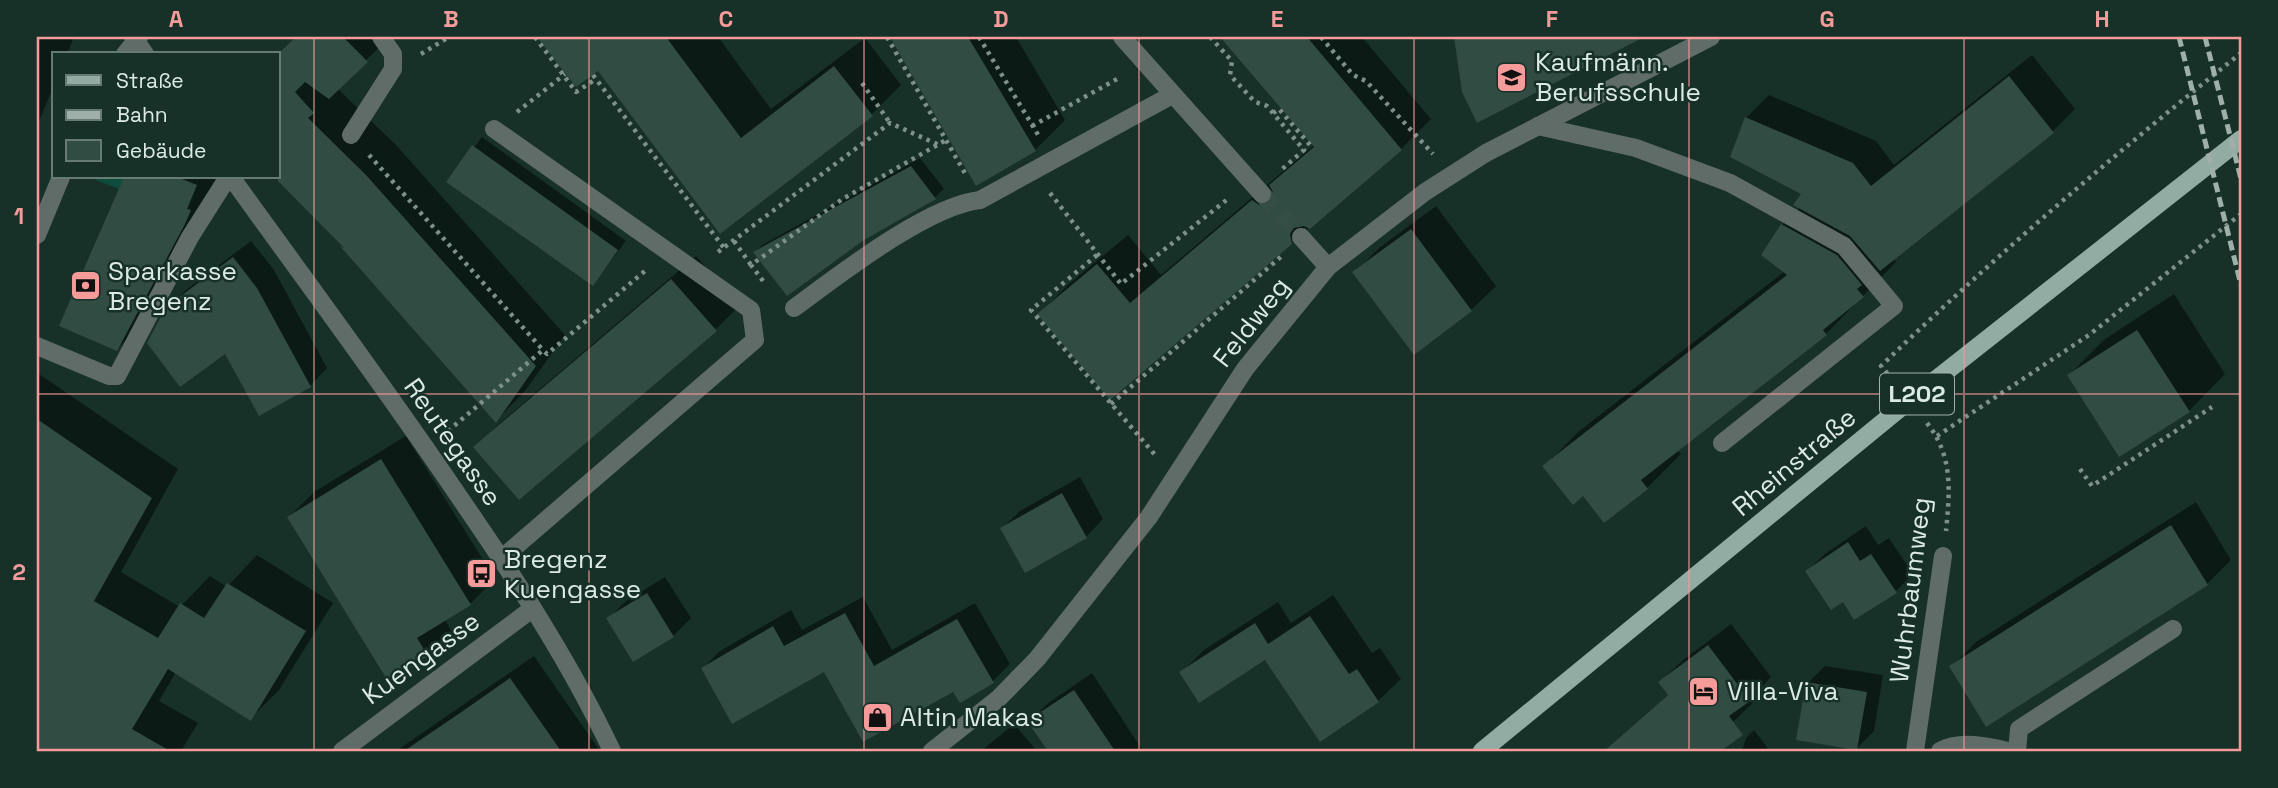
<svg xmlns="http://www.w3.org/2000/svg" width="2278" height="788" viewBox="0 0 2278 788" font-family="'Space Grotesk',sans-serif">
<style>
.green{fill:#0d4c3b}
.shadow{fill:#0007}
.building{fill:#314c43}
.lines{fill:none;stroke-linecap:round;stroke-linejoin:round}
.minor-tunnel{stroke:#344d45;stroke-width:18;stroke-dasharray:18 9;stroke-linecap:butt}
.path{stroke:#7d918a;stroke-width:4.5;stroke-dasharray:3.5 5;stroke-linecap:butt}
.minor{stroke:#606c67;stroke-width:18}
.major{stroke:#93aca3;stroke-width:18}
.rail{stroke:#9eb0a9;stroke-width:5;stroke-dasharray:10 5;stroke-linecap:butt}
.grid{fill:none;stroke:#f59b9a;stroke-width:2;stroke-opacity:0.55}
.labels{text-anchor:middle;stroke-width:5;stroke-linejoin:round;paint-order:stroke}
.shield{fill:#173129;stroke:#a0b2ac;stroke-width:2}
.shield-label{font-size:24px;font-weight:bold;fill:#dbeae4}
.poi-label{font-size:26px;fill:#dbeae4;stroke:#173129;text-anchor:start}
.street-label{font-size:26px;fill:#dbeae4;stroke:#173129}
.neatline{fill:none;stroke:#f59b9a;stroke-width:2.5}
.grid-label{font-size:23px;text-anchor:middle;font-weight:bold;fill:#f59b9a}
</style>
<rect width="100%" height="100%" fill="#173129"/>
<path class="green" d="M 97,177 L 124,177 L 119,189 L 96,180 Z"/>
<g class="shadow">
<path d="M 37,37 L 74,37 L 67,54 L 54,54 L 54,85 L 37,126 Z"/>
<path d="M 298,37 L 390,37 L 337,88 L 396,145 L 565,335 L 525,391 L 496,421 L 341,245 L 276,177 L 278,177 L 278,56 Z"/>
<path d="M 540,37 L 718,37 L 771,109 L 865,38 L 901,85 L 871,115 L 721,232 L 598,69 L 576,84 Z"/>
<path d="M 892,37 L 1016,37 L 1065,120 L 1035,150 L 977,184 Z"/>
<path d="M 1222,37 L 1362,37 L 1431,119 L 1401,149 L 1110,398 L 1039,314 L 1069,284 L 1128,235 L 1161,275 L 1314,145 Z"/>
<path d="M 1456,37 L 1636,37 L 1632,41 L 1458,62 Z"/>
<path d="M 2032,55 L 2075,109 L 2053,131 L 1893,258 L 1896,262 L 1826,334 L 1677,450 L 1681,454 L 1647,488 L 1605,521 L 1583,494 L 1545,466 L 1578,432 L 1785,271 L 1782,225 L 1801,207 L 1803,193 L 1732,156 L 1746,118 L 1769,95 L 1876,141 L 1894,165 Z"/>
<path d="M 482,137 L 626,241 L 593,284 L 448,182 Z"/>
<path d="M 920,158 L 944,189 L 935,197 L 863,239 L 755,252 L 764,244 Z"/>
<path d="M 126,177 L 224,177 L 153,312 L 117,349 L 62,325 Z"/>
<path d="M 1436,206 L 1496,286 L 1471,310 L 1355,272 L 1379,248 Z"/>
<path d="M 251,241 L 274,270 L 327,368 L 310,386 L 168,308 L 186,290 Z"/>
<path d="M 696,256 L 740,305 L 715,330 L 476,447 L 500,423 Z"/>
<path d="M 2174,294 L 2225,374 L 2189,411 L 2069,375 L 2105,339 Z"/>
<path d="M 39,374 L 178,469 L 121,572 L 180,607 L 210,576 L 227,587 L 257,555 L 333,603 L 279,690 L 251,718 L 176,672 L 159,701 L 198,723 L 181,751 L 37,751 L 37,376 Z"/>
<path d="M 406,436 L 495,579 L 470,604 L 445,619 L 451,631 L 427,655 L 289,517 L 314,492 Z"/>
<path d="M 1080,477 L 1103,519 L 1086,537 L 1002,528 L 1020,511 Z"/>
<path d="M 2196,502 L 2231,560 L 2207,584 L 1951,667 L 1976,642 Z"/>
<path d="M 1866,526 L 1878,545 L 1889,538 L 1913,574 L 1896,591 L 1807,571 L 1825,554 Z"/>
<path d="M 665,577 L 691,618 L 673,636 L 608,619 L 626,601 Z"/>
<path d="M 1333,595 L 1372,653 L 1380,648 L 1401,679 L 1378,701 L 1266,658 L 1182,672 L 1204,650 L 1278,602 L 1291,623 Z"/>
<path d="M 863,597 L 892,650 L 975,603 L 1010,664 L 993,681 L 954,690 L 824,669 L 703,668 L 720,651 L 791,610 L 802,630 Z"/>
<path d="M 1731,624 L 1771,677 L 1753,696 L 1756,700 L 1733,722 L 1696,751 L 1604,751 L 1669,694 L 1660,682 L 1683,660 Z"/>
<path d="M 534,656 L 600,751 L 488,751 L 482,742 L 469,751 L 396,751 Z"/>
<path d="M 1825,666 L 1883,675 L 1874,731 L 1856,749 L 1808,683 Z"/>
<path d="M 1092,673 L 1143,751 L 1050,751 L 1030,721 L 1047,704 Z"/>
<path d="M 1014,724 L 1037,751 L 981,751 Z"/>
<path d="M 1754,730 L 1770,751 L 1742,751 L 1746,738 Z"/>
</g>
<g class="building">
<path d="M 296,37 L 343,37 L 368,62 L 329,99 L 305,82 L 295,92 L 314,113 L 308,118 L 366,175 L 536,366 L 496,423 L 340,246 L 344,248 L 278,181 L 278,54 Z"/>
<path d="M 537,37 L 666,37 L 741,138 L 834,66 L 873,116 L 720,234 L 598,71 L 576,87 Z"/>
<path d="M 890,37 L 968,37 L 1036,151 L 976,186 Z"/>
<path d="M 1220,37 L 1307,37 L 1402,150 L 1310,229 L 1304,226 L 1294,228 L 1290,234 L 1292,244 L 1110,400 L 1037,314 L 1097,264 L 1130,303 L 1252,200 L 1259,205 L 1269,203 L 1273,192 L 1269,185 L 1314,147 Z"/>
<path d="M 1454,37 L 1644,37 L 1477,123 L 1462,92 Z"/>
<path d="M 2009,76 L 2054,133 L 1880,271 L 1850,236 L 1793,205 L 1801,194 L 1730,157 L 1745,117 L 1853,163 L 1871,186 Z"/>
<path d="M 472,145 L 618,250 L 593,286 L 446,182 Z"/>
<path d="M 911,166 L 936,199 L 864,240 L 787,296 L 753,252 Z"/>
<path d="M 124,177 L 177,177 L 197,185 L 187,209 L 191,210 L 185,224 L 117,351 L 59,326 Z"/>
<path d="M 1781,224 L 1837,255 L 1862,285 L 1857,289 L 1864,297 L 1823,330 L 1827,335 L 1641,480 L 1648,489 L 1604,523 L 1583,496 L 1573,505 L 1542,466 L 1787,275 L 1761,255 Z"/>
<path d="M 1411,229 L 1472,311 L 1414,355 L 1352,272 Z"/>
<path d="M 233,257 L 257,288 L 311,387 L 259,416 L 225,354 L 180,387 L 147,343 L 166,307 Z"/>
<path d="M 671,279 L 717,331 L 519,500 L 473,447 Z"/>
<path d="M 2137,330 L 2190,412 L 2119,457 L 2067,375 Z"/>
<path d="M 37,419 L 152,498 L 94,601 L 158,638 L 180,603 L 204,618 L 227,583 L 306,631 L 251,721 L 168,669 L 132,729 L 170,751 L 37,751 Z"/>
<path d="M 381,459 L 471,605 L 417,638 L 428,656 L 388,681 L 287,517 Z"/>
<path d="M 1062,493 L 1087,538 L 1025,573 L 1000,528 Z"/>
<path d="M 2171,525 L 2208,585 L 1986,727 L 1949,666 Z"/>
<path d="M 1848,542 L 1860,561 L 1871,554 L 1897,593 L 1854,620 L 1843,602 L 1831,610 L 1805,571 Z"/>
<path d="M 647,593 L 674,637 L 633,662 L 606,618 Z"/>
<path d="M 845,613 L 874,666 L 957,619 L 994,683 L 960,703 L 953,692 L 863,742 L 824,672 L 732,724 L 701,668 L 773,626 L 784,646 Z"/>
<path d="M 1310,616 L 1349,674 L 1357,669 L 1379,702 L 1320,742 L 1265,660 L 1199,703 L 1179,672 L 1255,623 L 1268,644 Z"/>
<path d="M 1708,645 L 1750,701 L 1729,716 L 1743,735 L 1721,751 L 1604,751 L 1668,695 L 1658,682 Z"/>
<path d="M 510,678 L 561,751 L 404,751 L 460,713 Z"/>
<path d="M 1806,682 L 1867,692 L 1857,750 L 1796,740 Z"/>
<path d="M 1074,690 L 1115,751 L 1048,751 L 1027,721 Z"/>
</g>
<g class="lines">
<path class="minor-tunnel" d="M 1262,194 L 1301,237"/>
<g class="path">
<path d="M 535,37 L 576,92 L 596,79"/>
<path d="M 887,37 L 966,175"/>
<path d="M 979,37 L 1040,138"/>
<path d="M 1210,37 L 1232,61 L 1230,75 L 1255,102 L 1267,106 L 1304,150 L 1280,171"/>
<path d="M 1321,37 L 1353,75 L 1366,81 L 1433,154"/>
<path d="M 421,54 L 449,37"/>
<path d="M 593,75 L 724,248"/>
<path d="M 862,83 L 890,123"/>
<path d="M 517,112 L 565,74"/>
<path d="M 1273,113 L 1279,109 L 1310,145"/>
<path d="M 1032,126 L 1119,78"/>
<path d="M 369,155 L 543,350"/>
<path d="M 1050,193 L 1121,284 L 1229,198"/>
<path d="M 734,241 L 751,265"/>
<path d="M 718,252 L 890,123 L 939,145"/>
<path d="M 1097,255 L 1031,310 L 1156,456"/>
<path d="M 763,281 L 751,265 L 841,200 L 946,140"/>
<path d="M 1893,380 L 1881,366 C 1996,255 2116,153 2241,53"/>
<path d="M 1111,404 L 1283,255"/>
<path d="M 1927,423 C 1953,456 1950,490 1946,531"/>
<path d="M 448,431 L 543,350 L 547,354 L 646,270"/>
<path d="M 1937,436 L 2089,335 L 2241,214"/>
<path d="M 2080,469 L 2092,486 L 2212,407"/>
</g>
<g class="minor">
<path d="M 133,37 L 145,54"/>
<path d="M 1122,37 L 1262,194"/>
<path d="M 125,54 L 139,37"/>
<path d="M 1538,126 L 1636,148 L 1730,183 L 1844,246 L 1894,306 L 1722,443"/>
<path d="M 494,129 L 751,310 L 755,340 L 502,558"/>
<path d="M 351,135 L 393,69 L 393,54 L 381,37"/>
<path d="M 231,177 C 308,284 388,391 462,501 C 517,581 571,664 612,751"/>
<path d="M 37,235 L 61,177"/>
<path d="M 1301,237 L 1328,267"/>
<path d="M 794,308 C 839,275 927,206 980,200 L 1172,95"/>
<path d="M 37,346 L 109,376 L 117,376 L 190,237 L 228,177"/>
<path d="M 342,751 L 532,609"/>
<path d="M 932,751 L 999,698 L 1037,659 L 1149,517 L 1245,369 L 1328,267 L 1425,192 L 1486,153 L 1711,37"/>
<path d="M 1915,751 L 1943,556"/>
<path d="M 1940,751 C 1960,740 1987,746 2008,751"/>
<path d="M 2017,751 L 2019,729 L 2173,629"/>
</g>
<path class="major" d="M 1482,751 L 1910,400 L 2241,139"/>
<g class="rail">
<path d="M 2179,37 L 2241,285"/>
<path d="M 2205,37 L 2241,179"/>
</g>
</g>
<path class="grid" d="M 314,37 L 314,751M 589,37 L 589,751M 864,37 L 864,751M 1139,37 L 1139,751M 1414,37 L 1414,751M 1689,37 L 1689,751M 1964,37 L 1964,751M 37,394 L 2241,394"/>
<defs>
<symbol id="school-square" viewBox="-11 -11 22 22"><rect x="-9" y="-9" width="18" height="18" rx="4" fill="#f59b9a" stroke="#173129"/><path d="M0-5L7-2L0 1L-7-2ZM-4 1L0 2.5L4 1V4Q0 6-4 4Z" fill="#111"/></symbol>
<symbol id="bank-square" viewBox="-11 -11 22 22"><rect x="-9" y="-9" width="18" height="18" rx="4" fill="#f59b9a" stroke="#173129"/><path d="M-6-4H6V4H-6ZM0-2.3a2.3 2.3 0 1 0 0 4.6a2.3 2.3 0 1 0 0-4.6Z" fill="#111"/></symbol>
<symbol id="bus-square" viewBox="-11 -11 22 22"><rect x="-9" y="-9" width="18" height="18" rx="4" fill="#f59b9a" stroke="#173129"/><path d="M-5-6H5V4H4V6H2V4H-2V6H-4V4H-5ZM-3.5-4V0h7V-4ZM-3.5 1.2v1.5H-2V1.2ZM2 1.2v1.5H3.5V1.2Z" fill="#111"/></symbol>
<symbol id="hotel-square" viewBox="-11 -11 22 22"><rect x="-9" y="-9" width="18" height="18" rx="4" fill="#f59b9a" stroke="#173129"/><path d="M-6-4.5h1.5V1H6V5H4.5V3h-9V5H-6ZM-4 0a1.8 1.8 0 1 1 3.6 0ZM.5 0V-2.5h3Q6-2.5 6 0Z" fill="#111"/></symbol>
<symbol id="shop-square" viewBox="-11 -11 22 22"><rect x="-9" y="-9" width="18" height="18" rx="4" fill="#f59b9a" stroke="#173129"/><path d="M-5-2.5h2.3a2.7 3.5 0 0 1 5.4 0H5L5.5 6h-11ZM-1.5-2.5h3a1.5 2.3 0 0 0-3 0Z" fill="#111"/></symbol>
</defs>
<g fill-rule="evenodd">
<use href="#school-square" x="1494" y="60" width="35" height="35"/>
<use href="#bank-square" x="68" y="268" width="35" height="35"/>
<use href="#bus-square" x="464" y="556" width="35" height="35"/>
<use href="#hotel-square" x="1686" y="674" width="35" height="35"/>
<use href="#shop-square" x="860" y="700" width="35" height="35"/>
</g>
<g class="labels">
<rect class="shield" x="1880" y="373.5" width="74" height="41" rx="5"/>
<g class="shield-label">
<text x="1917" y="402">L202</text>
</g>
<g class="poi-label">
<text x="1535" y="71">Kaufmänn.<tspan x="1535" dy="30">Berufsschule</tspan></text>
<text x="108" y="280">Sparkasse<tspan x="108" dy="30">Bregenz</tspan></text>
<text x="504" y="568">Bregenz<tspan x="504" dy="30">Kuengasse</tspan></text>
<text x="1727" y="700">Villa-Viva</text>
<text x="900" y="726">Altin Makas</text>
</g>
<g class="street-label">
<text transform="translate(1251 322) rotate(-52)" y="9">Feldweg</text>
<text transform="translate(453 442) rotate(55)" y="9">Reutegasse</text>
<text transform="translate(1794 462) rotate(-40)" y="9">Rheinstraße</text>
<text transform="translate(1910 590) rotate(-83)" y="9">Wuhrbaumweg</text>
<text transform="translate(421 658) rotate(-36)" y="9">Kuengasse</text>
</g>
</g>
<rect width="2278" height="788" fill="none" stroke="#173129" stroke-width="77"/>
<rect x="52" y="52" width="228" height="126" fill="#173129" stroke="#657b74" stroke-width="2"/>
<rect x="66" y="75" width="35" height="10" fill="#93aca3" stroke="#657b74" stroke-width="2"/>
<text x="116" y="88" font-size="21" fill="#dbeae4">Straße</text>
<rect x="66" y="110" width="35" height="10" fill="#9eb0a9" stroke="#657b74" stroke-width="2"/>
<text x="116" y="122" font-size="21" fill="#dbeae4">Bahn</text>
<rect x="66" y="140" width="35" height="21" fill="#314c43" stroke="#657b74" stroke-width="2"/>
<text x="116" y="158" font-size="21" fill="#dbeae4">Gebäude</text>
<rect x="38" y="38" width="2202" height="712" class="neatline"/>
<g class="grid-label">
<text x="176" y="27">A</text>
<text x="451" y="27">B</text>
<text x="726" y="27">C</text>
<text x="1001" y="27">D</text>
<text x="1277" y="27">E</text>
<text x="1552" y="27">F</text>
<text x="1827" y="27">G</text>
<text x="2102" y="27">H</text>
<text x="19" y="224">1</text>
<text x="19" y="580">2</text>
</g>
</svg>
